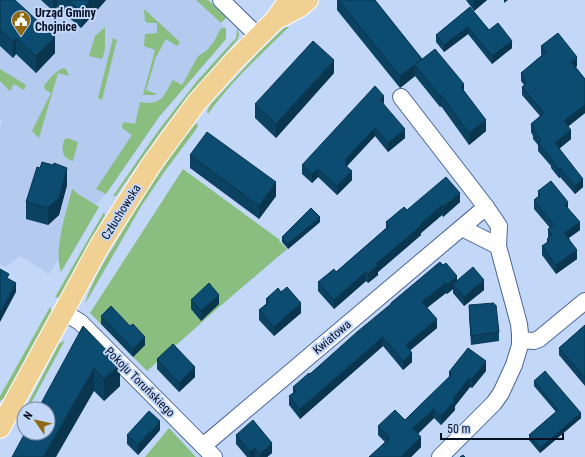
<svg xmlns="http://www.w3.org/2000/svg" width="585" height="457" viewBox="0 0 585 457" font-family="'Roboto Condensed',sans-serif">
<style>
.built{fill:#b4caef}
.green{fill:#89be80}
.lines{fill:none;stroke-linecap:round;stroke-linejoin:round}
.minor-casing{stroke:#4a6698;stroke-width:18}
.major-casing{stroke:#fff;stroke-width:22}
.minor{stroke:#fff;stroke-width:16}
.major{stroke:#f0d093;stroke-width:20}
.wall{fill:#0b4161}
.shaded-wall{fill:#09354f}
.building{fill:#0d4c71;stroke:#09354f}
.labels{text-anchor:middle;stroke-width:4;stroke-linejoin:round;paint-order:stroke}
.poi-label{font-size:12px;font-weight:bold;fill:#050f23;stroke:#c3d7f9;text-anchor:start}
.street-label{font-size:12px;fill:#050f23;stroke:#c3d7f9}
</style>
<rect width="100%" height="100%" fill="#c3d7f9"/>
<path class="built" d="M 0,0 L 196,0 L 226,28 L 226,39 L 159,117 L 106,194 L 98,202 L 49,274 L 20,256 L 5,267 L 0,264 L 0,128 L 2,122 L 0,120 Z"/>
<g class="green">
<path d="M 196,0 L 208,0 L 227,17 L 221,23 Z"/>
<path d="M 144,9 L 180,42 L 177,46 L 166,39 L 156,57 L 146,90 L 157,94 L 155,95 L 143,95 L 155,50 L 144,46 L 145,34 L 157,33 L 157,23 L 148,23 L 145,21 Z"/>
<path d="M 105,27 L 105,49 L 102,59 L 89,56 L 95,36 Z"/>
<path d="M 285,27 L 289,27 C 260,55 231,82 208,114 L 207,111 L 211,104 L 260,51 Z"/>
<path d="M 221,28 L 226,28 L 226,39 L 159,117 L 106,194 L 96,189 L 132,135 L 122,128 L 122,125 L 124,122 L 135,124 L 140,102 C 162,106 163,96 173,80 L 182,85 L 198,56 L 206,51 L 213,43 Z"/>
<path d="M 237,28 L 239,34 L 238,39 L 190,94 L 160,133 L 118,193 L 116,196 L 113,196 L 158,131 L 197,81 L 236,38 Z"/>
<path d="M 113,38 L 117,40 L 102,100 L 98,98 Z"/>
<path d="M 64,68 L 67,70 L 69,76 L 58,73 L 39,138 L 32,131 L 51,93 L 45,90 L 44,86 C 49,79 55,71 64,68 Z"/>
<path d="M 0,69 L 26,85 L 24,90 L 14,84 L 10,91 L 0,81 Z"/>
<path d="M 196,123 L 198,126 L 195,131 L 165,171 L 142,205 L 85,304 C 92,279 108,256 121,234 C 144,196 168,157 196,123 Z"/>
<path d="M 67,138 L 78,142 L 73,161 C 62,158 61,151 64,140 Z"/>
<path d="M 183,169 L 280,240 L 279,241 L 287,249 L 218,308 L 147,371 L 90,313 Z"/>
<path d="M 72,189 L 78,194 L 99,207 L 61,272 C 53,250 67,211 72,189 Z"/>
<path d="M 104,212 L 105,215 L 59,298 L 55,297 Z"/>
<path d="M 50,307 L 52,311 L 5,398 L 0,401 L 0,396 Z"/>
<path d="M 65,340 L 28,409 L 25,409 L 59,344 Z"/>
<path d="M 169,428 L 196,457 L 145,457 Z"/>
</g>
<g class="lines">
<defs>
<g id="minor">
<path d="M 221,0 L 258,36"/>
<path d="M 401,97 L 486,207"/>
<path d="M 462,228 L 498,246"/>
<path d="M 63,312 L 80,322 L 214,457"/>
<path d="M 520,340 L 534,341 L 539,339 L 585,301"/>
<path d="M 203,446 L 486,207 L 499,226 L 498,246 L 519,324 L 520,334 L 520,345 L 514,365 L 501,393 L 494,403 L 440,457"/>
</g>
<g id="major">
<path d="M 279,18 L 300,7 L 308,0"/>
<path d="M 0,428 L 100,245 L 151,165 L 197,102 L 234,61 L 275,20 L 289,0"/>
</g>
</defs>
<use href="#minor" class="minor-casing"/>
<use href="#major" class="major-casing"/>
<use href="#minor" class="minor"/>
<use href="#major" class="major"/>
</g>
<g class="wall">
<path d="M 0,0 L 55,53 L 36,73 L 16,54 L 13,58 L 0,46 Z"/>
<path d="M 41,0 L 106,0 L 81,28 L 57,7 L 53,11 Z"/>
<path d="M 337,0 L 375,0 L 422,59 L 464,91 L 486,131 L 469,145 L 441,106 L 440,107 L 415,76 L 400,88 L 337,10 Z"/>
<path d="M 466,0 L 487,0 L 474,11 Z"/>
<path d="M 470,7 L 489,30 L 512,48 L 492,64 L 468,34 L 444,52 L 436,42 L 436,35 Z"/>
<path d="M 541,46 L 577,66 L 576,67 L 585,79 L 585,113 L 568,126 L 571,139 L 559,149 L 583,187 L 575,194 L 560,177 L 559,178 L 551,168 L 551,166 L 538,151 L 538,145 L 533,139 L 533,136 L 531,132 L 531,124 L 540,116 L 522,95 L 522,87 L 524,85 L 521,81 L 521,73 L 542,55 L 541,54 Z"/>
<path d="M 334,73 L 276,138 L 255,118 L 255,104 Z"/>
<path d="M 384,104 L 405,138 L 388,152 L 375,136 L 347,166 L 352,180 L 337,195 L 318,177 L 312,183 L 302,174 L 302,165 Z"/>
<path d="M 190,155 L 276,196 L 259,219 L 190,168 Z"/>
<path d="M 67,185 L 59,215 L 48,225 L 26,219 L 26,202 Z"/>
<path d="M 538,191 L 568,208 L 580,230 L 569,238 L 577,259 L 556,274 L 542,255 L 542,246 L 547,243 L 547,239 L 548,238 L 548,229 L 550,228 L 534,209 L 534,200 L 538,197 Z"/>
<path d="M 460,202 L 443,217 L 442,215 L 421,233 L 421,235 L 378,272 L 378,275 L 368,283 L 366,281 L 334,309 L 318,291 L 318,282 L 336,272 L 386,228 L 386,222 L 407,210 Z"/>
<path d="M 320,222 L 288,249 L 282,242 L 282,237 Z"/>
<path d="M 440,262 L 457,280 L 484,290 L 464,306 L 453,293 L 453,289 L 447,294 L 446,293 L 427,308 L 437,328 L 410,350 L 412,362 L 403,370 L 383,346 L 300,419 L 289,405 L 289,396 L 293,393 L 293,387 L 310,374 L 391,304 L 391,303 Z"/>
<path d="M 281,292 L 301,313 L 274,336 L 259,320 L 259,310 L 266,304 L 266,299 Z"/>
<path d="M 191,300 L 219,304 L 201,321 L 191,309 Z"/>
<path d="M 469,305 L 499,332 L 499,341 L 471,345 L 469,315 Z"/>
<path d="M 101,316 L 145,345 L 133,357 L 101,324 Z"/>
<path d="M 585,325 L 585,386 L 559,355 L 559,348 Z"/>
<path d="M 83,326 L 120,386 L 104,401 L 94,391 Z"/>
<path d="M 157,359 L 195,377 L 179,392 L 157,369 Z"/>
<path d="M 486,371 L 472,388 L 470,387 L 455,406 L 455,410 L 441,425 L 434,418 L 418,434 L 421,447 L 411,457 L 369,457 L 385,442 L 378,435 L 378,426 L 405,420 L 449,377 L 449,372 Z"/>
<path d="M 534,381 L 581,418 L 540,453 L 529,440 L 529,435 L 556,412 L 534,386 Z"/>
<path d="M 160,430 L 138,455 L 127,444 L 127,435 Z"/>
<path d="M 236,435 L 272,453 L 267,457 L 247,457 L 236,444 Z"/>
</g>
<g class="shaded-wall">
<path d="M 53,0 L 57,0 L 57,7 L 53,11 Z"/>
<path d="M 91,0 L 106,0 L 81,28 L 81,11 Z"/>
<path d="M 474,0 L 487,0 L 474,11 Z"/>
<path d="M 504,0 L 508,0 L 504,3 Z"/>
<path d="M 468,27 L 468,34 L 444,52 L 444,45 Z"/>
<path d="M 55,37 L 55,53 L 36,73 L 36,56 Z"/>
<path d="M 16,38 L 16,54 L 13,58 L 13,41 Z"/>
<path d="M 512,41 L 512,48 L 492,64 L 492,56 Z"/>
<path d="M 577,57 L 577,66 L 571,71 L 571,62 Z"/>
<path d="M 334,60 L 334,73 L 276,138 L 276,124 Z"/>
<path d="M 415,65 L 415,76 L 400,88 L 400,76 Z"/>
<path d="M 464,84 L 464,96 L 461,87 Z"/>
<path d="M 441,95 L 441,106 L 440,107 L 440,96 Z"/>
<path d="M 384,96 L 384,104 L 380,100 Z"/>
<path d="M 585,105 L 585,113 L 564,130 L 564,121 Z"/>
<path d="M 486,120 L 486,131 L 469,145 L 469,133 Z"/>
<path d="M 375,128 L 375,136 L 347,166 L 347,171 L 345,173 L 345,160 Z"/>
<path d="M 405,129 L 405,138 L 388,152 L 388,143 Z"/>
<path d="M 571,130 L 571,139 L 555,152 L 555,143 Z"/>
<path d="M 67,168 L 67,185 L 59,215 L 48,225 L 48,208 Z"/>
<path d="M 560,168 L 560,177 L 559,178 L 559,170 Z"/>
<path d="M 318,169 L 318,177 L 312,183 L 312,174 Z"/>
<path d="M 352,171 L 352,180 L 337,195 L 337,186 Z"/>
<path d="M 583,179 L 583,187 L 575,194 L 575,186 Z"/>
<path d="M 276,182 L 276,196 L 259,219 L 259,206 Z"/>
<path d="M 460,193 L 460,202 L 443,217 L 443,207 Z"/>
<path d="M 568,202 L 568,210 L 565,205 Z"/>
<path d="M 442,205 L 442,215 L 421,233 L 421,235 L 378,272 L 378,275 L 368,283 L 368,274 L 376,264 Z"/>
<path d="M 320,217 L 320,222 L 288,249 L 288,244 Z"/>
<path d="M 580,222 L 580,230 L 564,241 L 564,233 Z"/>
<path d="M 577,250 L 577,259 L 556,274 L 556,265 Z"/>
<path d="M 366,272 L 366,281 L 334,309 L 334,300 Z"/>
<path d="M 457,276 L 457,285 L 453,284 L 453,289 L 447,294 L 447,285 Z"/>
<path d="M 484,280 L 484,290 L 464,306 L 464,297 Z"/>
<path d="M 16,283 L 16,292 L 0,322 L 0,313 Z"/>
<path d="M 446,283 L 446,293 L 422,311 L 422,302 Z"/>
<path d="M 219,295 L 219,304 L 201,321 L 201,311 Z"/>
<path d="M 301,303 L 301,313 L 274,336 L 274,327 Z"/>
<path d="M 437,319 L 437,328 L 406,354 L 406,345 Z"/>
<path d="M 145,337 L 145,345 L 133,357 L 133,349 Z"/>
<path d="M 383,337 L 383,346 L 300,419 L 300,409 Z"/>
<path d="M 412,353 L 412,362 L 403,370 L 403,361 Z"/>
<path d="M 486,361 L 486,371 L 472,388 L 472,379 Z"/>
<path d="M 120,364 L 120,386 L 104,401 L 104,379 Z"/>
<path d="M 195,367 L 195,377 L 179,392 L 179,383 Z"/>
<path d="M 94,368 L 94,391 L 56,457 L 43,457 Z"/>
<path d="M 470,377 L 470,387 L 455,406 L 455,410 L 441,425 L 441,416 Z"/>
<path d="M 434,409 L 434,418 L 413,438 L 413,428 Z"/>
<path d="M 581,413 L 581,418 L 540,453 L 540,448 Z"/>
<path d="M 160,421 L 160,430 L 138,455 L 138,445 Z"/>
<path d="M 421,437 L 421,447 L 411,457 L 401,457 Z"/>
<path d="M 272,443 L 272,453 L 267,457 L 260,457 L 260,454 Z"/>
<path d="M 255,448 L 255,457 L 250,457 L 250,452 Z"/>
</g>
<g class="building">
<path d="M 0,0 L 15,0 L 55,37 L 36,56 L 16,38 L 13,41 L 0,30 Z"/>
<path d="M 68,0 L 91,0 L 81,11 Z"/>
<path d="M 338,0 L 375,0 L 422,59 L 416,64 L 435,49 L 464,84 L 461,87 L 486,120 L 469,133 L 441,95 L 440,96 L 415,65 L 400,76 Z"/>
<path d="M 470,7 L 489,30 L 498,23 L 512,41 L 492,56 L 468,27 L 444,45 L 436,35 Z"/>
<path d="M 558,33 L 577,57 L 571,62 L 585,79 L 585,105 L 564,121 L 571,130 L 555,143 L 583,179 L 575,186 L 560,168 L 559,170 L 551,159 L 552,159 L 538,143 L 541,140 L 533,130 L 535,129 L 531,124 L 544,113 L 522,87 L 526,84 L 524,81 L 526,80 L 521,73 L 546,52 L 541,46 Z"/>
<path d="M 313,41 L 334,60 L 276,124 L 255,104 Z"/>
<path d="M 375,86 L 384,96 L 380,100 L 405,129 L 388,143 L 375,128 L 345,160 L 347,163 L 345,165 L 352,171 L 337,186 L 318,169 L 312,174 L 302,165 Z"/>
<path d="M 207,132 L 276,182 L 259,206 L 190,155 Z"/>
<path d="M 42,162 L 53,165 L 54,163 L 67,168 L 59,198 L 48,208 L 26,202 L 37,167 L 40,168 Z"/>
<path d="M 446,177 L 460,193 L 443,207 L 442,205 L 420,225 L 421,226 L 376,264 L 378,265 L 368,274 L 366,272 L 334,300 L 318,282 L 334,269 L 336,272 L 389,226 L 386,222 L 404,207 L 407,210 Z"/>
<path d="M 551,181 L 568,202 L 565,205 L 580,222 L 564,233 L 577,250 L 556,265 L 542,246 L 549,241 L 547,239 L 552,235 L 548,229 L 554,225 L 534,200 L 540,195 L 538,191 Z"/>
<path d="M 311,208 L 320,217 L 288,244 L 282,237 Z"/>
<path d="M 440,262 L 443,265 L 446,263 L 457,276 L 447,285 L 446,283 L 422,302 L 437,319 L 406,345 L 412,353 L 403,361 L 383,337 L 300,409 L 289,396 L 296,391 L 293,387 L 309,373 L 310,374 L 357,332 L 391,304 L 391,303 Z"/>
<path d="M 473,267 L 484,280 L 464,297 L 453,284 Z"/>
<path d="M 0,269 L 9,274 L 7,278 L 16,283 L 0,313 Z"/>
<path d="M 209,283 L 219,295 L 201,311 L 191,300 Z"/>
<path d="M 287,287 L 301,303 L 274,327 L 259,310 L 269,302 L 266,299 L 278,288 L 281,292 Z"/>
<path d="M 494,303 L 494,305 L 496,305 L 499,332 L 471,336 L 469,305 Z"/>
<path d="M 111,306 L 130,326 L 133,324 L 145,337 L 133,349 L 101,316 Z"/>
<path d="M 585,325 L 585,378 L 559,348 Z"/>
<path d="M 83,326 L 120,364 L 104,379 L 94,368 L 43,457 L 12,457 L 25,433 L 48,433 L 48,409 L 38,409 Z"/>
<path d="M 173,344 L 195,367 L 179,383 L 157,359 Z"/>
<path d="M 468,348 L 486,361 L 472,379 L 470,377 L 453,399 L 455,401 L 441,416 L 434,409 L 413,428 L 421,437 L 401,457 L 369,457 L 390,438 L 378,426 L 395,410 L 405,420 L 452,374 L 449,372 Z"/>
<path d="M 545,371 L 581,413 L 540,448 L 529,435 L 558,410 L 534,381 Z"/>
<path d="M 149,411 L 160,421 L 138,445 L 127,435 Z"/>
<path d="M 253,420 L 272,443 L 260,454 L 255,448 L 250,452 L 236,435 Z"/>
<path d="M 463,455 L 465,457 L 460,457 Z"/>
</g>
<defs>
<symbol id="civic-pin" viewBox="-11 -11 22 30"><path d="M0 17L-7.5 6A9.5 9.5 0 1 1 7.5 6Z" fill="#916910" stroke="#c3d7f9"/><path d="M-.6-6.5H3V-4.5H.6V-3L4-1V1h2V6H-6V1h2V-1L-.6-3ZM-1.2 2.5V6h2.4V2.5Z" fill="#fff"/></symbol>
</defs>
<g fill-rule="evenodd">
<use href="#civic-pin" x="10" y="9" width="22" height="30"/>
</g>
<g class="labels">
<g class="poi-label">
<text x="35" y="17">Urząd Gminy<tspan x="35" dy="14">Chojnice</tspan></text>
</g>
<g class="street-label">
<text transform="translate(121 212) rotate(-58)" y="4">Człuchowska</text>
<text transform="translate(332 337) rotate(-40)" y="4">Kwiatowa</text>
<text transform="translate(140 382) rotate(45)" y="4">Pokoju Toruńskiego</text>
</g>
</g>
<g transform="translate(36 421) rotate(304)"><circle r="19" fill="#c3d7f9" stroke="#7787a3"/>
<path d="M0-3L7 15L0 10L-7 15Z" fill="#916910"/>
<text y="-6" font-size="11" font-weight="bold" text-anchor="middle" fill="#050f23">N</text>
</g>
<path d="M441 433v6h122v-6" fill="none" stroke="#050f23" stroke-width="2"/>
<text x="447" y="433" font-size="12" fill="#050f23" stroke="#c3d7f9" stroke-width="3" paint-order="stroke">50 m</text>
</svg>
